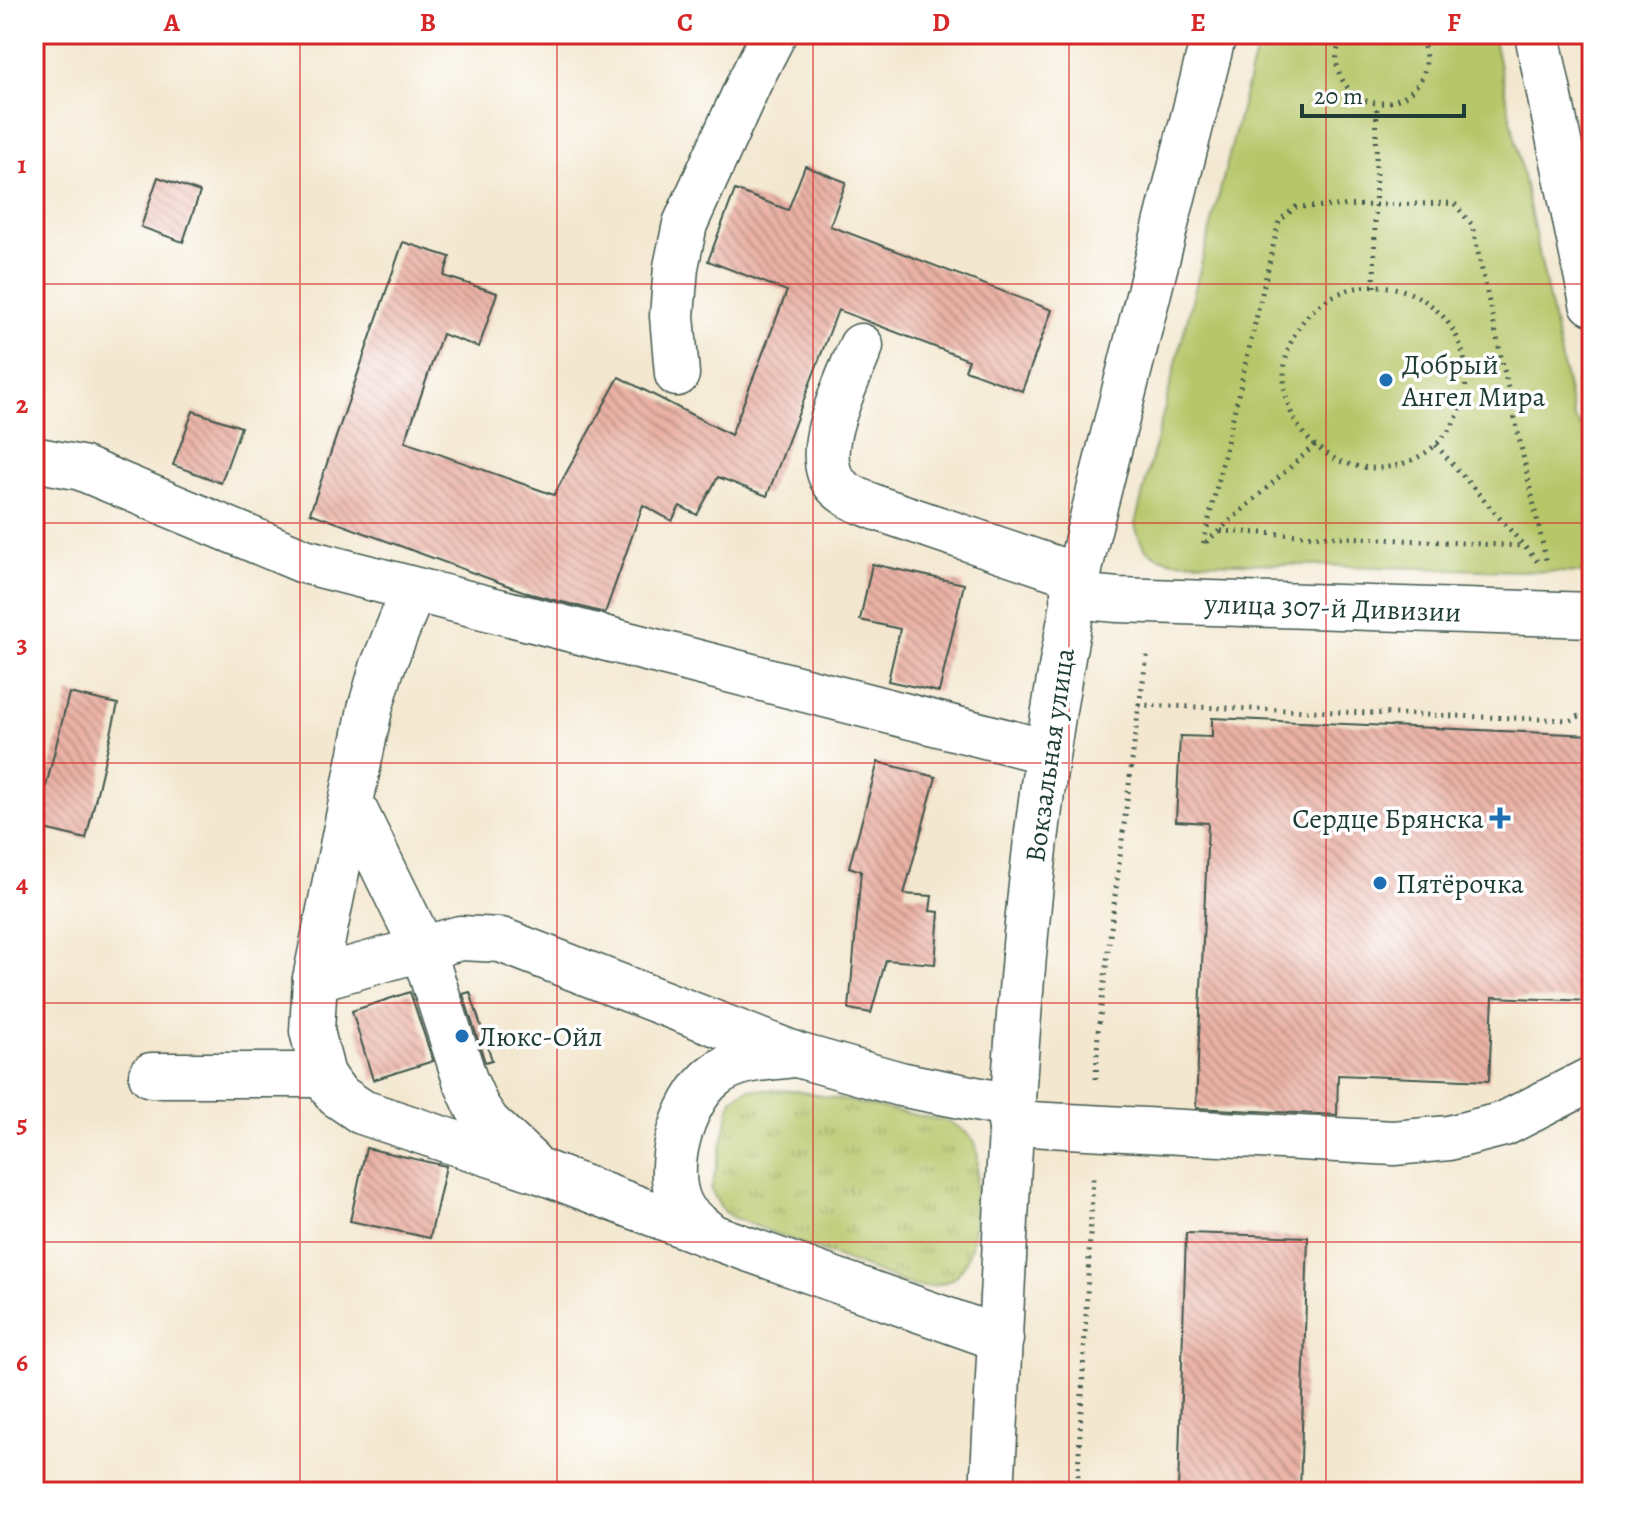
<svg xmlns="http://www.w3.org/2000/svg" width="1626" height="1526" viewBox="0 0 1626 1526" font-family="Alegreya,serif">
<style>
.grass{fill:url(#grass-tufts);stroke:#6b824e;stroke-width:2}
.park{fill:#b7c669;stroke:#6b824e;stroke-width:2}
.building{fill:url(#building-back-hatch)}
.lines{fill:none;stroke-linecap:round;stroke-linejoin:round}
.minor-casing{stroke:#3f564b;stroke-width:47}
.major-casing{stroke:#3f564b;stroke-width:47}
.path{stroke:#3f564b;stroke-width:5;stroke-dasharray:2 6;stroke-linecap:butt}
.minor{stroke:#fff;stroke-width:44}
.major{stroke:#fff;stroke-width:44}
.grid{fill:none;stroke:#d62828;stroke-width:2;stroke-opacity:0.55}
.poi-dot{fill:#1f6fb2;stroke:#fff;stroke-width:3}
.labels{text-anchor:middle;stroke-width:7;stroke-linejoin:round;paint-order:stroke}
.poi-label{font-size:28px;fill:#1f3d34;stroke:#fff;text-anchor:start}
.street-label{font-size:28px;fill:#1f3d34;stroke:#fff}
.neatline{fill:none;stroke:#d62828;stroke-width:3}
.grid-label{font-size:26px;text-anchor:middle;font-weight:bold;fill:#d62828}
</style>
<defs>
<pattern id="grass-tufts" width="24" height="20" patternUnits="userSpaceOnUse" patternTransform="scale(2)"><rect width="24" height="20" fill="#b7c669"/><path d="M3 7l-1-3M5 7V3M7 7l1-3M15 17l-1-3M17 17v-4M19 17l1-3" fill="none" stroke="#94a257"/></pattern>
<pattern id="building-back-hatch" width="6" height="6" patternUnits="userSpaceOnUse" patternTransform="scale(2)"><rect width="6" height="6" fill="#eab1a4"/><path d="M-1 5l2 2M0 0l6 6M5-1l2 2" fill="none" stroke="#bd9186"/></pattern>
</defs>
<rect width="100%" height="100%" fill="#fff"/>
<filter id="ink" filterUnits="userSpaceOnUse"><feTurbulence type="fractalNoise" baseFrequency=".0125" numOctaves="2"/><feDisplacementMap in="SourceGraphic" scale="16" xChannelSelector="R" yChannelSelector="G"/><feConvolveMatrix kernelMatrix="1 2 1 2 8 2 1 2 1" color-interpolation-filters="sRGB"/></filter>
<filter id="wash" filterUnits="userSpaceOnUse"><feTurbulence type="fractalNoise" baseFrequency=".006" numOctaves="4" result="noise"/><feDisplacementMap in="SourceGraphic" scale="32" xChannelSelector="R" yChannelSelector="G"/><feGaussianBlur stdDeviation="1.8" result="paint"/><feColorMatrix in="noise" values="0 0 0 0 0 0 0 0 0 0 0 0 0 0 0 0 0 1.4 0 .05"/><feComposite in="paint" operator="in"/></filter>
<g filter="url(#wash)">
<rect width="100%" height="100%" fill="#f3e7cf"/>
<path class="grass" d="M 748,1089 L 798,1091 L 950,1122 C 958,1127 969,1133 974,1141 C 981,1154 976,1176 976,1191 C 974,1236 976,1293 913,1286 L 732,1217 L 722,1210 L 711,1190 L 732,1099 Z"/>
<path class="park" d="M 1260,34 L 1493,34 L 1574,418 L 1592,440 L 1592,573 L 1173,561 C 1147,554 1142,551 1135,524 Z"/>
<g id="blocks">
<g class="building">
<path d="M 805,166 L 846,182 L 830,226 L 1052,310 L 1022,391 L 965,370 L 969,360 L 838,310 L 767,496 L 718,477 L 697,515 L 680,506 L 672,521 L 643,505 L 605,613 L 531,594 L 310,513 L 403,242 L 450,257 L 444,276 L 497,293 L 479,347 L 442,334 L 405,442 L 554,495 L 619,377 L 731,435 L 787,291 L 708,261 L 735,190 L 788,210 Z"/>
<path d="M 158,177 L 200,192 L 183,242 L 141,227 Z"/>
<path d="M 193,411 L 241,427 L 221,483 L 173,465 Z"/>
<path d="M 872,564 L 964,584 L 939,692 L 888,681 L 900,629 L 860,620 Z"/>
<path d="M 69,693 L 118,704 L 86,839 L 36,827 Z"/>
<path d="M 1212,718 L 1592,735 L 1592,1001 L 1493,997 L 1489,1081 L 1338,1075 L 1337,1115 L 1196,1108 L 1208,823 L 1176,821 L 1180,736 L 1212,737 Z"/>
<path d="M 878,762 L 936,777 L 904,894 L 932,896 L 930,911 L 939,912 L 935,964 L 886,960 L 871,1013 L 849,1009 L 861,871 L 849,867 Z"/>
<path d="M 410,992 L 433,1061 L 373,1080 L 352,1011 Z"/>
<path d="M 470,992 L 492,1060 L 485,1062 L 463,994 Z"/>
<path d="M 366,1148 L 446,1166 L 430,1238 L 350,1221 Z"/>
<path d="M 1186,1233 L 1308,1237 L 1300,1492 L 1178,1492 Z"/>
</g>
</g>
</g>
<g filter="url(#ink)">
<use href="#blocks" fill-opacity="0" stroke="#3f564b" stroke-width="2"/>
<g class="lines">
<defs>
<g id="minor">
<path d="M 1537,34 L 1592,303"/>
<path d="M 861,346 C 848,381 807,456 838,487 C 849,498 863,502 877,508 L 1078,576"/>
<path d="M 677,374 L 672,316 L 676,267 L 685,224 L 750,81 L 774,34"/>
<path d="M 34,459 L 81,468 L 304,561 L 1047,752"/>
<path d="M 413,591 L 382,668 L 370,709 L 315,979 L 312,1031 L 323,1075 L 337,1095 L 362,1112 L 540,1171 L 711,1236"/>
<path d="M 1073,596 L 1118,600 L 1592,615"/>
<path d="M 352,804 L 422,947 L 465,1080 L 477,1107 L 488,1123 L 530,1162"/>
<path d="M 315,979 L 460,938 L 501,940 L 797,1055 L 900,1084 L 1011,1106"/>
<path d="M 796,1055 C 768,1058 736,1058 714,1076 C 682,1101 660,1175 684,1211 C 690,1220 703,1228 711,1236 L 1001,1339"/>
<path d="M 151,1075 L 323,1075"/>
<path d="M 1010,1123 L 1394,1143 L 1449,1138 L 1504,1124 L 1592,1079"/>
</g>
<path id="major" d="M 992,1492 C 1010,1170 1015,850 1088,534 L 1214,34"/>
</defs>
<use href="#minor" class="minor-casing"/>
<use href="#major" class="major-casing"/>
<g class="path">
<path d="M 1345,34 C 1336,46 1334,62 1340,75 C 1366,134 1452,90 1418,34"/>
<circle cx="1375" cy="377" r="91"/>
<path d="M 1374,287 L 1377,103"/>
<path d="M 1315,445 L 1203,545 L 1279,221 L 1296,207 L 1454,203 L 1472,225 L 1547,564"/>
<path d="M 1436,445 L 1538,562"/>
<path d="M 1221,531 L 1522,546"/>
<path d="M 1139,705 L 1148,651"/>
<path d="M 1096,1079 L 1098,1032 L 1139,705 L 1570,720 L 1592,711"/>
<path d="M 1077,1492 L 1093,1177"/>
</g>
<use href="#minor" class="minor"/>
<use href="#major" class="major"/>
</g>
</g>
<path class="grid" d="M 300,34 L 300,1492M 557,34 L 557,1492M 813,34 L 813,1492M 1069,34 L 1069,1492M 1326,34 L 1326,1492M 34,284 L 1592,284M 34,523 L 1592,523M 34,763 L 1592,763M 34,1003 L 1592,1003M 34,1242 L 1592,1242"/>
<g class="poi-dot">
<circle cx="1386" cy="380" r="8"/>
<path d="M1496 806h8v8h8v8h-8v8h-8v-8h-8v-8h8z"/>
<circle cx="1380" cy="883" r="8"/>
<circle cx="462" cy="1036" r="8"/>
</g>
<g class="labels">
<g class="poi-label">
<text x="1402" y="374">Добрый<tspan x="1402" dy="32">Ангел Мира</tspan></text>
<text x="1484" y="828" text-anchor="end">Сердце Брянска</text>
<text x="1396" y="893">Пятёрочка</text>
<text x="478" y="1046">Люкс-Ойл</text>
</g>
<g class="street-label">
<text transform="translate(1333 607) rotate(2)" y="10">улица 307-й Дивизии</text>
<text transform="translate(1049 755) rotate(-82)" y="10">Вокзальная улица</text>
</g>
</g>
<rect width="1626" height="1526" fill="none" stroke="#fff" stroke-width="88"/>
<path d="M1302 104v12h162v-12" fill="none" stroke="#1f3d34" stroke-width="4"/>
<text x="1314" y="104" font-size="24" fill="#1f3d34" stroke="#ffffff" stroke-width="6" paint-order="stroke">20 m</text>
<rect x="44" y="44" width="1538" height="1438" class="neatline"/>
<g class="grid-label">
<text x="172" y="31">A</text>
<text x="428" y="31">B</text>
<text x="685" y="31">C</text>
<text x="941" y="31">D</text>
<text x="1198" y="31">E</text>
<text x="1454" y="31">F</text>
<text x="22" y="173">1</text>
<text x="22" y="413">2</text>
<text x="22" y="652">3</text>
<text x="22" y="892">4</text>
<text x="22" y="1132">5</text>
<text x="22" y="1371">6</text>
</g>
</svg>
